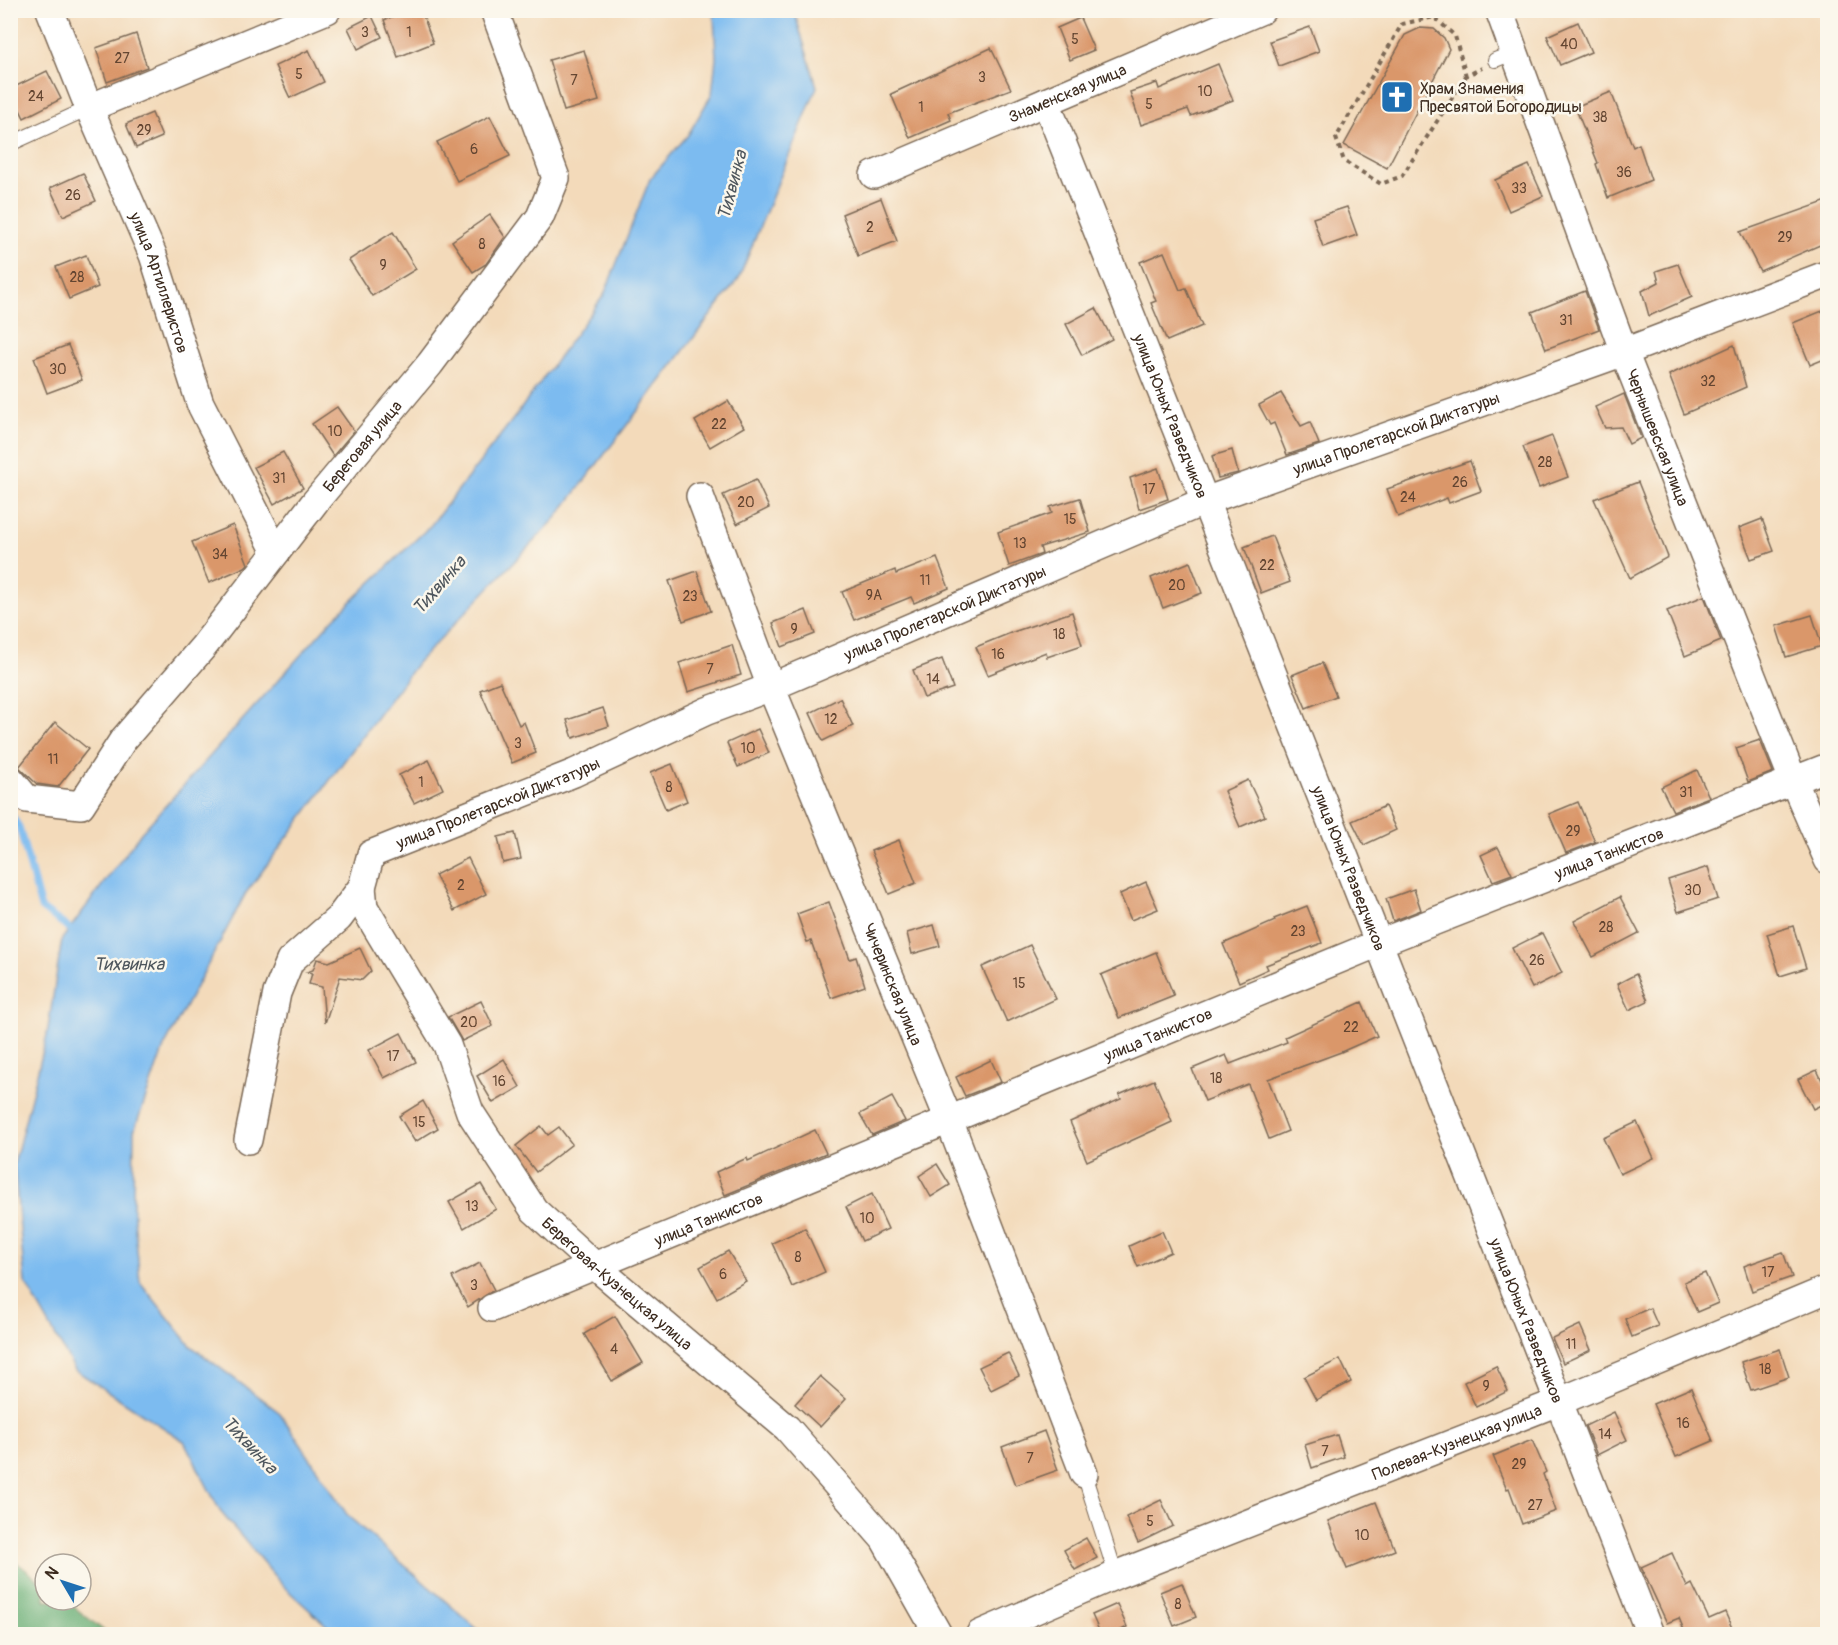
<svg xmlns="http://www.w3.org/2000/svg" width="1838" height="1645" viewBox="0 0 1838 1645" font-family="Pangolin,sans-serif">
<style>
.forest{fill:#68ae74;stroke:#526c49;stroke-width:1.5}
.water{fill:#7cbbf0;stroke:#5c7287;stroke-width:1.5}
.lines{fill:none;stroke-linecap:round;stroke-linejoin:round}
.stream{stroke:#7cbbf0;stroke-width:7}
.building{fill:#da976a}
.lane-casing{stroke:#7b6855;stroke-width:16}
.street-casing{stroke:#7b6855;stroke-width:30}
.path{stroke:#7b6855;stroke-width:4;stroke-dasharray:4.5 4.5;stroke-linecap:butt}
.lane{stroke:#fff;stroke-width:14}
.street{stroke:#fff;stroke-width:27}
.labels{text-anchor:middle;stroke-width:5;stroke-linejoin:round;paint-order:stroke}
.number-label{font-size:14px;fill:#634531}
.poi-label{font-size:16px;fill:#3b2a1e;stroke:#fbf7ec;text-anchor:start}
.street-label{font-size:16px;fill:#3b2a1e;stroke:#fbf7ec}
.water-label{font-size:18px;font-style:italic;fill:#4e565d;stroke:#fbf7ec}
</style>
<rect width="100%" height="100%" fill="#fbf7ec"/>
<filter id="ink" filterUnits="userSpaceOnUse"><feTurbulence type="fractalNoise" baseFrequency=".0167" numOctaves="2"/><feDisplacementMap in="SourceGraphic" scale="12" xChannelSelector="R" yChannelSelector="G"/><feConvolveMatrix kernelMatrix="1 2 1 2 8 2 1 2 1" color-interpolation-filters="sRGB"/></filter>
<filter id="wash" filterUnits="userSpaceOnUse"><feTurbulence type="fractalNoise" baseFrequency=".008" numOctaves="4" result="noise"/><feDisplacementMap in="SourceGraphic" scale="24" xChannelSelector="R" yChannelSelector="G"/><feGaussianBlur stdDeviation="1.35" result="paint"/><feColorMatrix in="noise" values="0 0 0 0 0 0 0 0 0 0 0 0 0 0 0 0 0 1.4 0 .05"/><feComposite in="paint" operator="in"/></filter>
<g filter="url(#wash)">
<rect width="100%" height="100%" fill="#f3daba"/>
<path class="forest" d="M 11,1558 L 45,1585 L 45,1600 L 65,1600 L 108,1634 L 11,1634 Z"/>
<path class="water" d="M 708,11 L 794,11 L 817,87 L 739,278 L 556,518 L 417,663 L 246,893 L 164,1047 L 134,1131 L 133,1207 L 140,1282 L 191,1346 L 280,1413 L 348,1516 L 483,1634 L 336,1634 L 283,1586 L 220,1511 L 184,1441 L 75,1370 L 25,1282 L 14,1164 L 47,1035 L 62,939 L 141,833 L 334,618 L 431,525 L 517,414 L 604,295 L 650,179 L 688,135 L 712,94 L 716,58 L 714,16 Z"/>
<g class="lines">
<path class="stream" d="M 10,813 L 19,827 L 41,908 L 77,934"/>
</g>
<g id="blocks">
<g class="building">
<path d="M 409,10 L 421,10 L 433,43 L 398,57 L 384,20 Z"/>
<path d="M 372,16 L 382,37 L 358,49 L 348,28 Z"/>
<path d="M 1080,18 L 1094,50 L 1070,60 L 1057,28 Z"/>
<path d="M 1578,22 L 1591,52 L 1560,65 L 1547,36 Z"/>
<path d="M 1310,27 L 1319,51 L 1279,66 L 1270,41 Z"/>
<path d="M 1420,28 L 1434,29 L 1444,38 L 1449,49 L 1387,168 L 1344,145 L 1405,35 Z"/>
<path d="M 136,34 L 147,67 L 107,82 L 96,48 Z"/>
<path d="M 991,48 L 1011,89 L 948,113 L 951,120 L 910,138 L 891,94 Z"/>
<path d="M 309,50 L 324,82 L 290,98 L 275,66 Z"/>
<path d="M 584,50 L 599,101 L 564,111 L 549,60 Z"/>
<path d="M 1218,64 L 1233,100 L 1191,116 L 1188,109 L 1141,125 L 1130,92 L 1157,83 L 1159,89 Z"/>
<path d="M 47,71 L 61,99 L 24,118 L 10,89 Z"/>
<path d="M 1611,92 L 1633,147 L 1639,144 L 1651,180 L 1608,198 L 1596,164 L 1598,163 L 1575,107 Z"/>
<path d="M 152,113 L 162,137 L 136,148 L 126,124 Z"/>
<path d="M 490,116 L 510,156 L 457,181 L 437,142 Z"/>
<path d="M 1529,165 L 1543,196 L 1509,211 L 1495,180 Z"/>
<path d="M 83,173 L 96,201 L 63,216 L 50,188 Z"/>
<path d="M 881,198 L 897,241 L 858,256 L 842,214 Z"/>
<path d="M 1827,201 L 1827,242 L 1760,271 L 1740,232 Z"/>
<path d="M 1347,207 L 1357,235 L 1323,247 L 1313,218 Z"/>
<path d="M 490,215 L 505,237 L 486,264 L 473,272 L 452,241 Z"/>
<path d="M 393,232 L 416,269 L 372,296 L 349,260 Z"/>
<path d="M 1164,252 L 1180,290 L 1186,288 L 1202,326 L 1167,341 L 1151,303 L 1156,301 L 1140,262 Z"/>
<path d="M 86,255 L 98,287 L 69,299 L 56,267 Z"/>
<path d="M 1678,264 L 1692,297 L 1649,316 L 1642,291 L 1659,282 L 1656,271 Z"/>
<path d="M 1585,291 L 1599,329 L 1546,349 L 1532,312 Z"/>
<path d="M 1096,308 L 1112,339 L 1082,355 L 1066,324 Z"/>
<path d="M 1827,309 L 1827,358 L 1810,365 L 1793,323 Z"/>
<path d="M 68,345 L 82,380 L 47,393 L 34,358 Z"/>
<path d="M 1734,345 L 1746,387 L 1684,414 L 1669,375 Z"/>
<path d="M 1281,393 L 1301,426 L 1310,422 L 1319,444 L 1287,455 L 1274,423 L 1270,425 L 1259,405 Z"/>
<path d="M 1624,394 L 1641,438 L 1629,444 L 1621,427 L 1605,428 L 1595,407 Z"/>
<path d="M 728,401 L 744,427 L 710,447 L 695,421 Z"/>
<path d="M 337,407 L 354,431 L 333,456 L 312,424 Z"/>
<path d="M 1552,436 L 1568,477 L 1539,488 L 1523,447 Z"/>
<path d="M 1232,450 L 1238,473 L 1218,478 L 1212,456 Z"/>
<path d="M 283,452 L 303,488 L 274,504 L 254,467 Z"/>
<path d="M 1470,461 L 1481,491 L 1449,503 L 1447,498 L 1398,517 L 1387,489 Z"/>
<path d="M 1158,468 L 1168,499 L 1139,509 L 1130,478 Z"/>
<path d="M 756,480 L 769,508 L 737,524 L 723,495 Z"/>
<path d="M 1638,482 L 1668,557 L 1630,578 L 1594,499 Z"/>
<path d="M 1080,498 L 1090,532 L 1040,547 L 1042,554 L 1009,566 L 998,532 L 1052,513 L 1050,507 Z"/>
<path d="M 1762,519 L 1774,551 L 1751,559 L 1739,528 Z"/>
<path d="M 233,525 L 248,564 L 245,567 L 209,583 L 192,542 Z"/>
<path d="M 1272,536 L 1290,582 L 1261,593 L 1244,547 Z"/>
<path d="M 937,558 L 949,588 L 914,603 L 911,597 L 854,620 L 842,592 L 895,570 L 896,574 Z"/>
<path d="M 1190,562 L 1202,593 L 1163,608 L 1151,578 Z"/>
<path d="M 697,571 L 711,611 L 683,621 L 669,581 Z"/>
<path d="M 1704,596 L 1721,641 L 1685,656 L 1667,611 Z"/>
<path d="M 806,610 L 815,634 L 782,647 L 773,623 Z"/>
<path d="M 1072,612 L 1082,645 L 1047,657 L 1046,652 L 988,675 L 976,647 L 1013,632 Z"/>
<path d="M 1812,615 L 1822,646 L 1786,657 L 1776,626 Z"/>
<path d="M 732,645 L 741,675 L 688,692 L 679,663 Z"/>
<path d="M 942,659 L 953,688 L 924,698 L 913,670 Z"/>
<path d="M 1322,663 L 1336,696 L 1306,708 L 1292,675 Z"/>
<path d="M 500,682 L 519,725 L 524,722 L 536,753 L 512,763 L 480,690 Z"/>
<path d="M 840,698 L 853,726 L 823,741 L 810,713 Z"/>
<path d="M 603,708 L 609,726 L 573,738 L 567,720 Z"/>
<path d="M 55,722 L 88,749 L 58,787 L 37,784 L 19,767 Z"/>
<path d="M 758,729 L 769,753 L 738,767 L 727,743 Z"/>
<path d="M 1760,740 L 1773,772 L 1748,782 L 1736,748 Z"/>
<path d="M 429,760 L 443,789 L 414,803 L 399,775 Z"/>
<path d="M 672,764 L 687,801 L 666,810 L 650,773 Z"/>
<path d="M 1697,770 L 1709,797 L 1673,811 L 1661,787 Z"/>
<path d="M 1248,780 L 1265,816 L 1240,827 L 1224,791 Z"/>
<path d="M 1578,802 L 1595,842 L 1566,853 L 1549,814 Z"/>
<path d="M 1385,806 L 1396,830 L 1364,845 L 1352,821 Z"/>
<path d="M 515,833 L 521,859 L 503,863 L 498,837 Z"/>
<path d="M 899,840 L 916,883 L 889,894 L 871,851 Z"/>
<path d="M 1498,847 L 1512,874 L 1493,881 L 1481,855 Z"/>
<path d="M 468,858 L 486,894 L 454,911 L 435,875 Z"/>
<path d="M 1708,867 L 1718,899 L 1678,912 L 1668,880 Z"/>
<path d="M 1146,882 L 1158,909 L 1131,920 L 1120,894 Z"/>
<path d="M 1414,889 L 1421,910 L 1393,921 L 1386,899 Z"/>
<path d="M 1620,897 L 1639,933 L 1593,957 L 1574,921 Z"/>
<path d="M 829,902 L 850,959 L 856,957 L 865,986 L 831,998 L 811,941 L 807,942 L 797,914 Z"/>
<path d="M 1307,906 L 1322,943 L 1266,965 L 1268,969 L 1239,982 L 1223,944 L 1275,921 L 1274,919 Z"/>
<path d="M 934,925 L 940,946 L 912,954 L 907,933 Z"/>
<path d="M 1793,926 L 1806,968 L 1780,976 L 1767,934 Z"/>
<path d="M 1542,933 L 1562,973 L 1532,988 L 1512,948 Z"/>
<path d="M 1030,945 L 1056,999 L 1007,1022 L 982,967 Z"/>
<path d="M 360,948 L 371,971 L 362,980 L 340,977 L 325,1023 L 322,987 L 309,984 L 312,973 L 307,972 L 313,970 L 317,959 L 329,962 Z"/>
<path d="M 1156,952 L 1174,996 L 1119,1018 L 1101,975 Z"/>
<path d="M 1636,974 L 1648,1001 L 1629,1010 L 1617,984 Z"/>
<path d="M 481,1001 L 493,1026 L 462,1041 L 448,1017 Z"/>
<path d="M 1362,1002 L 1377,1036 L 1341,1052 L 1268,1079 L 1288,1131 L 1269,1139 L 1248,1084 L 1205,1101 L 1192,1069 L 1226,1055 L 1230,1064 L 1287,1042 L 1285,1037 Z"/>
<path d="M 401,1033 L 416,1062 L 384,1078 L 369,1050 Z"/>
<path d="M 504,1059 L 520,1087 L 493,1103 L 477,1076 Z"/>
<path d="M 991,1060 L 1001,1082 L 965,1096 L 956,1077 Z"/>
<path d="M 1817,1070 L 1827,1091 L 1827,1102 L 1813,1109 L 1798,1079 Z"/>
<path d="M 1154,1080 L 1172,1122 L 1087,1161 L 1070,1122 L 1121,1099 L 1119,1095 Z"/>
<path d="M 892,1097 L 905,1121 L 872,1135 L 860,1114 Z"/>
<path d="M 423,1101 L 438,1128 L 415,1142 L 399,1116 Z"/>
<path d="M 1637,1122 L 1654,1158 L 1620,1174 L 1603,1138 Z"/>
<path d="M 541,1126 L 548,1135 L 559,1127 L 572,1144 L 536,1172 L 516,1146 Z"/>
<path d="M 815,1130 L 826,1153 L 725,1195 L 716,1172 L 747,1158 L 748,1161 Z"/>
<path d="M 937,1164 L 950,1185 L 931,1197 L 919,1176 Z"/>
<path d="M 481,1184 L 496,1209 L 464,1228 L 449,1202 Z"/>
<path d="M 872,1194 L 888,1229 L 862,1241 L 846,1207 Z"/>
<path d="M 805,1228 L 825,1272 L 792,1287 L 772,1243 Z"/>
<path d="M 1162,1231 L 1171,1252 L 1138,1267 L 1129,1246 Z"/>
<path d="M 728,1251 L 746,1281 L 717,1298 L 700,1267 Z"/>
<path d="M 1783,1252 L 1792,1277 L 1752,1291 L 1744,1266 Z"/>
<path d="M 480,1263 L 494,1290 L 468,1307 L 452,1277 Z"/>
<path d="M 1705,1273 L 1718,1303 L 1697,1312 L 1684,1282 Z"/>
<path d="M 1650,1308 L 1658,1326 L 1632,1337 L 1625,1319 Z"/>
<path d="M 615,1316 L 643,1363 L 612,1381 L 584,1334 Z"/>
<path d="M 1580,1325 L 1591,1350 L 1563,1363 L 1552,1338 Z"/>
<path d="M 1780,1349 L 1789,1377 L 1751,1390 L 1741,1362 Z"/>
<path d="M 1008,1353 L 1019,1376 L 991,1390 L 979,1367 Z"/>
<path d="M 1340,1359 L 1351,1382 L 1316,1400 L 1304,1377 Z"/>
<path d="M 1496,1366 L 1508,1391 L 1476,1407 L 1464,1382 Z"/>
<path d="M 820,1376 L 846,1399 L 820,1427 L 795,1404 Z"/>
<path d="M 1691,1388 L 1713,1441 L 1676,1457 L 1653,1404 Z"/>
<path d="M 1614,1412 L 1627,1440 L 1597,1455 L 1585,1426 Z"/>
<path d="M 1044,1431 L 1058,1470 L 1016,1485 L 1002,1447 Z"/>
<path d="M 1337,1435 L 1344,1457 L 1312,1468 L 1305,1445 Z"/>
<path d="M 1532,1440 L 1546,1472 L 1543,1474 L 1556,1511 L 1522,1524 L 1509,1488 L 1507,1489 L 1493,1456 Z"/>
<path d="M 1161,1500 L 1173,1526 L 1138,1543 L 1126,1517 Z"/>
<path d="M 1376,1502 L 1395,1550 L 1347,1569 L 1328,1521 Z"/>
<path d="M 1086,1538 L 1097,1558 L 1075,1570 L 1064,1550 Z"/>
<path d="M 1672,1553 L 1687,1587 L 1692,1584 L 1709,1619 L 1725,1612 L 1735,1635 L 1673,1635 L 1684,1630 L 1679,1618 L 1667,1623 L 1641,1567 Z"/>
<path d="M 1182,1583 L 1196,1617 L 1174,1626 L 1160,1592 Z"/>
<path d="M 1117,1604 L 1127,1627 L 1112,1635 L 1101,1635 L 1092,1615 Z"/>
</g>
</g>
</g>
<g filter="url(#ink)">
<use href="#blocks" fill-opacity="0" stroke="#7b6855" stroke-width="1.5"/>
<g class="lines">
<defs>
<g id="lane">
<path d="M 1495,60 L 1513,53"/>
<path d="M 10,144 L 89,108"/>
<path d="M 1084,1474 L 1116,1575"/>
</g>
<g id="street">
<path id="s1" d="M 50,10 L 89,108 L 153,255 L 200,403 L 276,552"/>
<path id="s2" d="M 1499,10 L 1624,352 L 1793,780 L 1828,860"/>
<path id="s3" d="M 1046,102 L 1205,501 L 1650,1634"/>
<path d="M 89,108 L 327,10"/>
<path id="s4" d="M 874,175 L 1262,10"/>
<path id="s5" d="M 700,496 L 771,687 L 949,1120 L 1084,1474"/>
<path id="s6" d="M 10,779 L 27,799 L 81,805 L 123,740 L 204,646 L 315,502 L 430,364 L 540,217 L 556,178 L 494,10"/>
<path id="s7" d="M 362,887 L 364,907 L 447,1045 L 470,1112 L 534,1210 L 595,1266 L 787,1428 L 884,1539 L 938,1634"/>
<path id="s8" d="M 248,1140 L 277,993 L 290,961 L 339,918 L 362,887 L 371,854 L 574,773 L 707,711 L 771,687 L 1205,501 L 1624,352 L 1828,274"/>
<path id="s9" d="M 492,1308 L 1379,943 L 1828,767"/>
<path id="s10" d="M 980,1634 L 1116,1575 L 1558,1402 L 1828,1289"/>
</g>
</defs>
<use href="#lane" class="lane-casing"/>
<use href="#street" class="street-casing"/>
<path class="path" d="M 1466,76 L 1455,36 L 1434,17 L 1402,24 L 1336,138 L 1344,161 L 1381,184 L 1402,176 L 1466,76 L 1482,68"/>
<use href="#lane" class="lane"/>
<use href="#street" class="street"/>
</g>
</g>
<defs>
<symbol id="church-square" viewBox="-11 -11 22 22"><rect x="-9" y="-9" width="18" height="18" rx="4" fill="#1f6fb2" stroke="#fbf7ec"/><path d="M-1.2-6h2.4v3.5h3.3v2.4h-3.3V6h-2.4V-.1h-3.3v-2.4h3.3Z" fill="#fff"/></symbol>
</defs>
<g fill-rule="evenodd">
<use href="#church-square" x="1378" y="78" width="38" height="38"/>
</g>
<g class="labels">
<g class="number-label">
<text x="365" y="37">3</text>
<text x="409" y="37">1</text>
<text x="1075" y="44">5</text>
<text x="1569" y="49">40</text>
<text x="122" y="63">27</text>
<text x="299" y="79">5</text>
<text x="982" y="82">3</text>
<text x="574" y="85">7</text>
<text x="1205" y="96">10</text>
<text x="36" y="101">24</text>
<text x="1149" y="109">5</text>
<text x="921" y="112">1</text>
<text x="1600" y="122">38</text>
<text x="144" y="135">29</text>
<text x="474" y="154">6</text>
<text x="1624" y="177">36</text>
<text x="1519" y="193">33</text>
<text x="73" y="200">26</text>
<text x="870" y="232">2</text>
<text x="1785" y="242">29</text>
<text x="482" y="249">8</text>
<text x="383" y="270">9</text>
<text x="77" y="282">28</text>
<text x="1566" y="325">31</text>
<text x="58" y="374">30</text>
<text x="1708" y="386">32</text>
<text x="719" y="429">22</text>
<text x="335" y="436">10</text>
<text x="1545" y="467">28</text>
<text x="279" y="483">31</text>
<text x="1460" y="487">26</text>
<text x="1149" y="494">17</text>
<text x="1408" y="502">24</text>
<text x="746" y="507">20</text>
<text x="1070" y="524">15</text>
<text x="1020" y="548">13</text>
<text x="220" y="559">34</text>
<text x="1267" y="570">22</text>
<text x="925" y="585">11</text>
<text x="1177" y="590">20</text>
<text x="874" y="600">9А</text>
<text x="690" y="601">23</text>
<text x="794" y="634">9</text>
<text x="1059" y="639">18</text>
<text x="998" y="659">16</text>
<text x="710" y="674">7</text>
<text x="933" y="684">14</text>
<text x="831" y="724">12</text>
<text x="518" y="748">3</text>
<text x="748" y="753">10</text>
<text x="53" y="764">11</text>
<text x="421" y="787">1</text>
<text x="669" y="792">8</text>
<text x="1686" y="797">31</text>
<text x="1573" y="836">29</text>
<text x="461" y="890">2</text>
<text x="1693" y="895">30</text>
<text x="1606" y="932">28</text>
<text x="1298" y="936">23</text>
<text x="1537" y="965">26</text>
<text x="1019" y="988">15</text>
<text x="469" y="1027">20</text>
<text x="1351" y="1032">22</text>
<text x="393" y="1061">17</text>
<text x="1216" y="1083">18</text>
<text x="499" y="1086">16</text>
<text x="419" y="1127">15</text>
<text x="472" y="1211">13</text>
<text x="867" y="1223">10</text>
<text x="798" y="1262">8</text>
<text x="1768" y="1277">17</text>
<text x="723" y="1279">6</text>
<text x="474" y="1290">3</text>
<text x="1571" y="1349">11</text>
<text x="614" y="1354">4</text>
<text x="1765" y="1374">18</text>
<text x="1486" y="1391">9</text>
<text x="1683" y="1428">16</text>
<text x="1605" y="1439">14</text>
<text x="1325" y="1456">7</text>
<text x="1030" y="1463">7</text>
<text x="1519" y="1469">29</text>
<text x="1535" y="1510">27</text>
<text x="1150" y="1526">5</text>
<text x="1362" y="1540">10</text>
<text x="1178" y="1609">8</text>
</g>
<g class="poi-label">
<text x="1420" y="94">Храм Знамения<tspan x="1420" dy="18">Пресвятой Богородицы</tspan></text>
</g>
<g class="street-label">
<text dy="6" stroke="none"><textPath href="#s4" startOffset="210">Знаменская улица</textPath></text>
<text dy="6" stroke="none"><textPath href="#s1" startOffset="294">улица Артиллеристов</textPath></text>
<text dy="6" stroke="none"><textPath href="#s3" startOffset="338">улица Юных Разведчиков</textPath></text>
<text dy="6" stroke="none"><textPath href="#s8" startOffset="1431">улица Пролетарской Диктатуры</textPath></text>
<text dy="6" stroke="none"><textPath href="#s2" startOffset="456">Чернышевская улица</textPath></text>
<text dy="6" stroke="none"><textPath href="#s6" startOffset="537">Береговая улица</textPath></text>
<text dy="6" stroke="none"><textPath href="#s8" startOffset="945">улица Пролетарской Диктатуры</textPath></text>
<text dy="6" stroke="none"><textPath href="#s8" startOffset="459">улица Пролетарской Диктатуры</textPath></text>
<text dy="6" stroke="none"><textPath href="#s9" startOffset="1206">улица Танкистов</textPath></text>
<text dy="6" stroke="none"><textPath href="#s3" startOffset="824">улица Юных Разведчиков</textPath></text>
<text dy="6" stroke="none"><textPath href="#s5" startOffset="525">Чичеринская улица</textPath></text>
<text dy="6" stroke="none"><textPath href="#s9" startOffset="720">улица Танкистов</textPath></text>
<text dy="6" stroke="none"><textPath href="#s9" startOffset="234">улица Танкистов</textPath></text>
<text dy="6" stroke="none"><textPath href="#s7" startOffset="480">Береговая-Кузнецкая улица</textPath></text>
<text dy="6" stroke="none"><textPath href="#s3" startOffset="1310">улица Юных Разведчиков</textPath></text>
<text dy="6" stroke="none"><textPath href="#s10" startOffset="514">Полевая-Кузнецкая улица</textPath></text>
</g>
<g class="water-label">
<text transform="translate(732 185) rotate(-75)" y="6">Тихвинка</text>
<text transform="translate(439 585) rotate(-49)" y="6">Тихвинка</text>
<text x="129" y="970">Тихвинка</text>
<text transform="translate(250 1445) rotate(47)" y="6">Тихвинка</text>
</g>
</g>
<rect width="1838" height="1645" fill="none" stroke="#fbf7ec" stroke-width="36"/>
<g transform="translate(63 1582) rotate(309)"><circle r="28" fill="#fbf7ec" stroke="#aea59a" stroke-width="1.5"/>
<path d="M0-4.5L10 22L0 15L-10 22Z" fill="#1f6fb2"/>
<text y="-9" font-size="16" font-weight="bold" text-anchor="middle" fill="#3b2a1e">N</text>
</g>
</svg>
